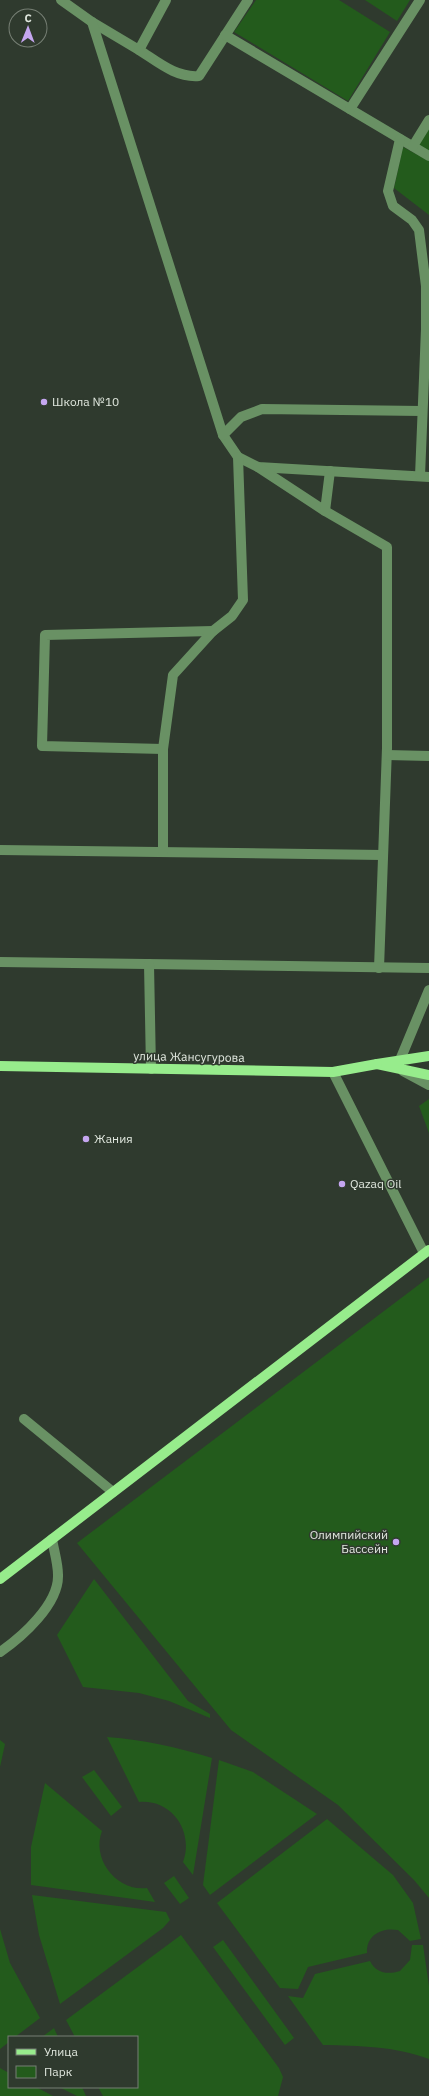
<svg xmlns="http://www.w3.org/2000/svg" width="429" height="2096" viewBox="0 0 429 2096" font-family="'IBM Plex Sans',sans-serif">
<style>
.green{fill:#235b1c}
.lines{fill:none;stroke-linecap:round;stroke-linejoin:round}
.minor{stroke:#699164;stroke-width:10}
.major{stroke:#97ec8c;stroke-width:10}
.poi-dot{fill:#c5a6f0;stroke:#2f3a2e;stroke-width:1.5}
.labels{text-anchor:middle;stroke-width:3;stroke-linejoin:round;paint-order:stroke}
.poi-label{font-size:12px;fill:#e0e7de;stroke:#2f3a2e;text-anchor:start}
.street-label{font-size:12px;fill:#e0e7de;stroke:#2f3a2e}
</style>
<rect width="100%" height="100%" fill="#2f3a2e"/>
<g class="green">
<path d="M 256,0 L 339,0 L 390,32 L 348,101 L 234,32 Z"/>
<path d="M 365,0 L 410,0 L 397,21 Z"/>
<path d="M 429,125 L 429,152 L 417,145 Z"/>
<path d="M 403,147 L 429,161 L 429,215 L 394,188 Z"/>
<path d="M 429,1099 L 429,1133 L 419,1106 Z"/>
<path d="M 429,1277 L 429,1898 L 414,1880 L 338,1805 L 231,1730 L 77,1543 Z"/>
<path d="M 94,1579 L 188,1701 L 210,1714 L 210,1718 L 169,1701 L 139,1693 L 83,1687 L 57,1635 Z"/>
<path d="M 107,1737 C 145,1740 176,1747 212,1758 L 193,1875 L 183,1862 C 194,1833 173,1799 139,1802 Z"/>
<path d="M 0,1740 L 5,1744 L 0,1767 Z"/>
<path d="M 219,1760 L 253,1772 L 317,1814 L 210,1895 L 203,1885 Z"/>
<path d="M 94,1770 L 122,1807 L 111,1816 L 82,1777 Z"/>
<path d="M 45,1783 L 102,1831 C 91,1859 117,1892 147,1888 L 155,1902 L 31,1885 L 31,1847 Z"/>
<path d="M 327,1819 L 393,1875 L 413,1903 L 421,1939 L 410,1941 L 398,1930 C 382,1927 366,1935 367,1953 L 308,1967 L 298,1989 L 280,1988 L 217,1903 Z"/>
<path d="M 174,1876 L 189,1898 L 180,1904 L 164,1883 Z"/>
<path d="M 32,1895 L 166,1912 L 170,1920 L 163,1928 L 60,2004 L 39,1935 Z"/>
<path d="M 0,1929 L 10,1963 L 40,2018 L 15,2037 L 9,2037 L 9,2042 L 0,2049 Z"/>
<path d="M 181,1935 L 279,2068 L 283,2077 L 278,2096 L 103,2096 L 98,2087 L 137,2087 L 137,2037 L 75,2037 L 66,2020 Z"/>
<path d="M 223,1940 L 294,2038 L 285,2045 L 213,1947 Z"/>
<path d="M 412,1945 L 423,1945 L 429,1986 L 429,2059 C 394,2046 360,2046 323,2045 L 288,1996 L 303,1998 L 315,1974 L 370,1961 C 376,1973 387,1975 400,1971 L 410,1960 Z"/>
<path d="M 54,2028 L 58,2037 L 42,2037 Z"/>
<path d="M 0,2068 L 9,2073 L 9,2087 L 36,2087 L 53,2096 L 0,2096 Z"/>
<path d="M 59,2087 L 82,2087 L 86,2096 L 77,2096 Z"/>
</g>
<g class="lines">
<g class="minor">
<path d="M 61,0 L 92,22 L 139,50"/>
<path d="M 166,0 L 139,50 C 158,62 176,78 199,76 L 248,0"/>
<path d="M 92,22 L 223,435 L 238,457 L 258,467 L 429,477"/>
<path d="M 225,35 L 429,156"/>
<path d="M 350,109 L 420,0"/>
<path d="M 400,139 L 388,191 L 393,206 L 412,220 L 419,230 L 426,286 L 426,329 L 420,476"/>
<path d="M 413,146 L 429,120"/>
<path d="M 223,435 L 241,417 L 262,409 L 422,411"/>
<path d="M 258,467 L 325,511 L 387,547 L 387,748 L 379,968"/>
<path d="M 325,511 L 330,471"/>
<path d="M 163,749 L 42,746 L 45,635 L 213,631"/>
<path d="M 387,755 L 429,756"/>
<path d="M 0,850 L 383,855"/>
<path d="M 163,852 L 163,749 L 173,675 L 213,631 L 232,616 L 243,600 L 238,457"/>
<path d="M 0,962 L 429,968"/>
<path d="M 149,964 L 151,1069"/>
<path d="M 400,1060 L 429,990"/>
<path d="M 403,1071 L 429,1085"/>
<path d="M 333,1072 L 424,1253"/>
<path d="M 24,1419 L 113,1492"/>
<path d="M 0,1652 C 22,1637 59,1604 58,1575 C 58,1563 54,1551 52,1539"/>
</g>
<g class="major">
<path d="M 429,1056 L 377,1064 L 429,1075"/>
<path d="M 0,1066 L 333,1072 L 377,1064"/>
<path d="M 0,1579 L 429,1250"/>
</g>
</g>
<g class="poi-dot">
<circle cx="44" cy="402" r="4"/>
<circle cx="86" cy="1139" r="4"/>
<circle cx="342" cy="1184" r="4"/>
<circle cx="396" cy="1542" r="4"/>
</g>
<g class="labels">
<g class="poi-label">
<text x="52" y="406">Школа №10</text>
<text x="94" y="1143">Жания</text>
<text x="350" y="1188">Qazaq Oil</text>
<text x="388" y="1539" text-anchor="end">Олимпийский<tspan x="388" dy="14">Бассейн</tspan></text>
</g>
<g class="street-label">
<text transform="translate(189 1057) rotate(1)" y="4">улица Жансугурова</text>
</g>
</g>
<rect x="8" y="2036" width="130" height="52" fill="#2f3a2e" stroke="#767f74"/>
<rect x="16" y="2049" width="20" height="6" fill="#97ec8c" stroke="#767f74"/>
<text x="44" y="2056" font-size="12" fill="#e0e7de">Улица</text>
<rect x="16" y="2066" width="20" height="12" fill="#235b1c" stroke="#767f74"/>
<text x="44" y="2076" font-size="12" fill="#e0e7de">Парк</text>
<g transform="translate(28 28) rotate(1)"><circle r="19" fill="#2f3a2e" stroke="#767f74"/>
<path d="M0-3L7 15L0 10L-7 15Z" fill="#c5a6f0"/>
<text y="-6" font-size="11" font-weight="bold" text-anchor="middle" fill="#e0e7de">С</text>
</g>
</svg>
